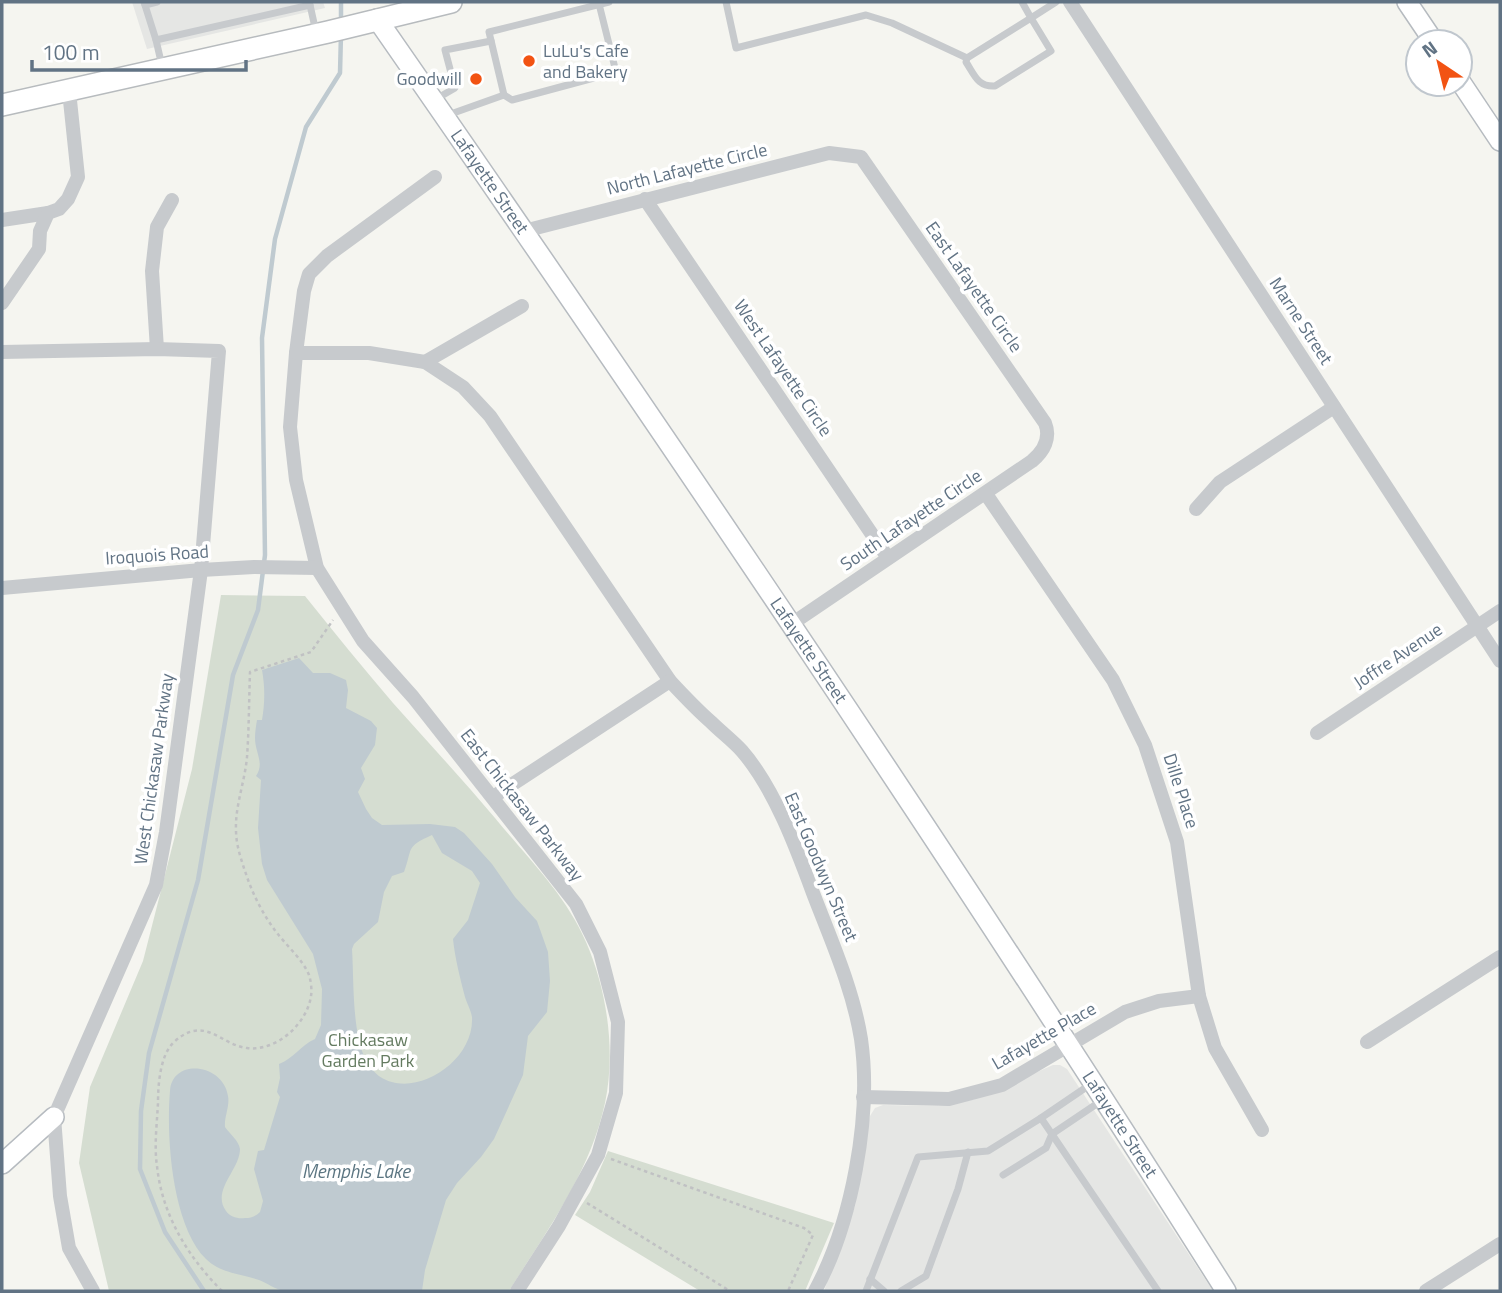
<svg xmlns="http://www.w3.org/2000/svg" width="1502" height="1293" viewBox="0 0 1502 1293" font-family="'Titillium Web',sans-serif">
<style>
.built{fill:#e5e6e4}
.green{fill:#d5ddd1}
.water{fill:#bfcad0;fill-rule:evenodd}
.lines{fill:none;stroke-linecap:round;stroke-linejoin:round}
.stream{stroke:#bfcad0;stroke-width:4.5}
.secondary-casing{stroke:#b6bbc0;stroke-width:22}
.primary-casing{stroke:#b7bbbe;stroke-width:24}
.path{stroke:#c0c1c3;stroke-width:2.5;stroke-dasharray:3.5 3.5;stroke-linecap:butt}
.lane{stroke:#c7cacd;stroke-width:7}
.street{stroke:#c7cacd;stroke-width:14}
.secondary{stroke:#fff;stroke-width:19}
.primary{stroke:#fff;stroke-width:21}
.poi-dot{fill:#f25313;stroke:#fff;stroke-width:2.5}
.labels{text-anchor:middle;stroke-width:7;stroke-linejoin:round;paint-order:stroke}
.poi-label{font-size:18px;fill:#617384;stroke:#fff;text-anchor:start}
.street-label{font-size:18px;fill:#617384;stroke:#fff}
.park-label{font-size:18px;fill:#647b60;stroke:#fff}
.water-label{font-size:19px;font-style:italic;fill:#5c7682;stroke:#fff}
</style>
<rect width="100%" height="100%" fill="#f5f5f0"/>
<g class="built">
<path d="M 132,2 L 323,2 L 325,8 L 147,49 Z"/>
<path d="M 1053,1065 L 1060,1065 L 1067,1069 L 1213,1291 L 824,1291 L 855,1206 L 866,1132 L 870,1116 L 875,1108 L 883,1105 L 940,1106 L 975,1099 Z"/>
</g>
<g class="green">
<path d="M 221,595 L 305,596 C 334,632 363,668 393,703 C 427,741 462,779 495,818 C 527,857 566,895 586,942 C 607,990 616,1051 605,1103 C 590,1173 546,1232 509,1291 L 109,1291 L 79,1163 L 90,1087 L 143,961 L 192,769 Z"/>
<path d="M 608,1151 L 834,1223 L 805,1291 L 700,1291 L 575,1215 L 590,1192 Z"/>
</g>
<path class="water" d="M 299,658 L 313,673 L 330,673 L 346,680 L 348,690 L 346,708 L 371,721 L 377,728 L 375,745 L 361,768 L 365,779 L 358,792 L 366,809 L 372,818 L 382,825 L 430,824 L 455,827 L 464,833 L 492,864 L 515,897 L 537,921 L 548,952 L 550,981 L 547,1012 L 528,1036 L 523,1075 L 494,1139 L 481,1157 L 457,1183 L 446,1200 L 425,1270 L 422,1291 C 388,1291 354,1291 321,1291 C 310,1291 294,1293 283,1291 C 275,1289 267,1283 259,1280 C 241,1274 220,1273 206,1259 C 172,1225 166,1137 170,1091 C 172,1058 223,1063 228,1096 C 230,1106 224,1117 225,1127 C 230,1134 239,1141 240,1149 C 240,1170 211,1190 226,1211 C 230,1217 238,1219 245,1218 C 251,1218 256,1216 260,1212 L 263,1201 L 254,1169 L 258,1151 L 264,1150 L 280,1097 L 277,1092 L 280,1078 L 279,1064 C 293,1059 301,1045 315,1039 L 321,1025 L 322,989 L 313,954 L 267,880 L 262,864 L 258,828 L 261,780 L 256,776 C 265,763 255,753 255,738 C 255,732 256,726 257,720 L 262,720 C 265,702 265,687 262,670 ZM 432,835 L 442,853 L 472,871 L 480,883 L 468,920 L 453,939 C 455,958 460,978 465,997 C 467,1004 471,1010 472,1017 C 475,1071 388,1114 364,1056 C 352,1028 354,980 352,949 L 354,944 L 378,922 L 384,892 L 392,876 L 404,872 C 413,848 405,847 432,835 Z"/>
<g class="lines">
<g class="stream">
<path d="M 341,22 L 341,2"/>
<path d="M 204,1291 L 165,1232 L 140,1169 L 141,1111 L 149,1053 L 198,880 L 233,675 L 258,610 L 265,555 L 262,338 L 275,239 L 306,127 L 340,73 L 341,34"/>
</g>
<defs>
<g id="secondary">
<path d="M 1407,2 L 1434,42"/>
<path id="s1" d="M 377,19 C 668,438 954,860 1226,1291"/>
<path d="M 1460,81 L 1500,141"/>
<path d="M 2,1164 L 54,1117"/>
</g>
<path id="primary" d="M 2,105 L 328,32 L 451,2"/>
</defs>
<use href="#secondary" class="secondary-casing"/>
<use href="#primary" class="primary-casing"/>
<g class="path">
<path d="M 611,1159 L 804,1228 L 813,1235 L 788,1291"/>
<path d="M 587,1203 L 730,1291"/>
<path d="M 222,1291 C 188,1257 162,1215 157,1166 C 154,1146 157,1123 158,1103 C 158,1085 160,1055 174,1042 C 205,1014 220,1045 247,1048 C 276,1052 307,1024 311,996 C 312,990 311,981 309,975 C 303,960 287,946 277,933 C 264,916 254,897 247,877 C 242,862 236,846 236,830 C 235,806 245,781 247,757 C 249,729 249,700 250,672 L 311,652 L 333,620"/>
</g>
<g class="lane">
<path d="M 144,2 L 156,40 L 310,5 L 309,2"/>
<path d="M 726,2 L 736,48 L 866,15 L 892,23 L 967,58"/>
<path d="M 1022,2 L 1031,18 L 1056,2"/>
<path d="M 145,5 L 157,2"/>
<path d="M 310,5 L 316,32"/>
<path d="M 1031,18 L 1051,51 L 995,86 C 978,87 975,76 966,62 L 967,58 Z"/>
<path d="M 156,40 L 162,66"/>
<path d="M 504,95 L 489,32 L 609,2"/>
<path d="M 436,99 L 455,88 L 445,50 L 491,41"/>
<path d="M 445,116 L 504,95 L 512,100 L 616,72 L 599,4"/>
<path d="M 1041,1118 L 1091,1084"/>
<path d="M 1003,1175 L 1046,1148 L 1052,1134 L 1101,1101"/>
<path d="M 870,1279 L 884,1291"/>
<path d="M 866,1291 L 918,1157 L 988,1151 L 1041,1118 L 1158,1291"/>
<path d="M 901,1291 L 926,1276 L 958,1189 L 968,1152"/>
</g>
<g class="street">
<path d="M 1070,2 L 1500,661"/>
<path d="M 435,177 L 327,256 L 309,274 L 304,291 L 296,353 L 290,427 L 296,480 L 317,568 L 363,641 L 413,697 L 576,904 L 600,952 L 618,1022 L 616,1093 L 598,1155 L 559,1226 L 517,1291"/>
<path d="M 645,199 L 888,558"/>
<path d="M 2,220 L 48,213"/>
<path d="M 524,231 L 829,153 L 861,157 L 1045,423 C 1051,438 1044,451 1032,461 L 790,625"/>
<path d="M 2,303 L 39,249 L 40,231 L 48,213 L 59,209 L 68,199 L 78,177 L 69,91"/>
<path d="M 157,349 L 152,271 L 157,227 L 172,200"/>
<path d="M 2,352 L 157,349 L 219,351 L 201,570 L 166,832 L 156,885 L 54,1117 L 60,1196 L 69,1248 L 93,1291"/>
<path d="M 296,353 L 369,353 L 425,362 L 463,387 L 490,416 L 670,681 C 683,695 696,709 711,722 C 721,732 733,741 742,751 C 774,788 796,847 813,893 C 831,940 853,989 861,1039 C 872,1116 852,1223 815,1291"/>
<path d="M 425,362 L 522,306"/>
<path d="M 986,494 L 1113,680 L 1145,745 L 1177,842 L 1199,996 L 1215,1048 L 1262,1130"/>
<path d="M 1196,509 L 1220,482 L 1334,407"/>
<path d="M 2,588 L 201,570 L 254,567 L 317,568"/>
<path d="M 1317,733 L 1500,611"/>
<path d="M 493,797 L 670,681"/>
<path d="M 1367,1042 L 1500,957"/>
<path d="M 863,1097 L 949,1099 L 1002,1085 L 1125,1012 L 1159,1001 L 1199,996"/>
<path d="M 1426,1291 L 1500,1244"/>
</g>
<use href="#secondary" class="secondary"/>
<use href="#primary" class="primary"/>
</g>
<g class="poi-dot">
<circle cx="529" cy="61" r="7"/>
<circle cx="476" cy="79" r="7"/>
</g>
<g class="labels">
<g class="poi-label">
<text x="543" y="57">LuLu's Cafe<tspan x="543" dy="21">and Bakery</tspan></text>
<text x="462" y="85" text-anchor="end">Goodwill</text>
</g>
<g class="street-label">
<text transform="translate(687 169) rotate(-14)" y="6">North Lafayette Circle</text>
<text dy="6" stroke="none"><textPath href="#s1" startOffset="198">Lafayette Street</textPath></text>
<text transform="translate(974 287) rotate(55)" y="6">East Lafayette Circle</text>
<text transform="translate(1301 321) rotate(57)" y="6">Marne Street</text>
<text transform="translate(783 368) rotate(56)" y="6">West Lafayette Circle</text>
<text transform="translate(911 520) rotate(-34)" y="6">South Lafayette Circle</text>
<text transform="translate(157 555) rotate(-4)" y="6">Iroquois Road</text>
<text dy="6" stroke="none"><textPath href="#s1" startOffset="765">Lafayette Street</textPath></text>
<text transform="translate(1398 656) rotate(-34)" y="6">Joffre Avenue</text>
<text transform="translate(154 769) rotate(-82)" y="6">West Chickasaw Parkway</text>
<text transform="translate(1181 791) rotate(72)" y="6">Dille Place</text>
<text transform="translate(522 805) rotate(52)" y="6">East Chickasaw Parkway</text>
<text transform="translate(821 867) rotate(67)" y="6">East Goodwyn Street</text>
<text transform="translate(1044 1036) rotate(-30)" y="6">Lafayette Place</text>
<text dy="6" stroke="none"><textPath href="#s1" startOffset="1332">Lafayette Street</textPath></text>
</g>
<g class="park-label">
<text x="368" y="1046">Chickasaw<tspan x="368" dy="21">Garden Park</tspan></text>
</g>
<g class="water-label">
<text x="356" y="1178">Memphis Lake</text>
</g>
</g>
<rect width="1502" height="1293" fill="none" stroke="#617384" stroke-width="7"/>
<g transform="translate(1439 63) rotate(325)"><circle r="33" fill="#ffffff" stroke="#c0c7ce" stroke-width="2"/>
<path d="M0-5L12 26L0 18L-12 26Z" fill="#f25313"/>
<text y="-10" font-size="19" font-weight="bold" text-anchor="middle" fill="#617384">N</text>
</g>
<path d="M32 60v10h214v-10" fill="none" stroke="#617384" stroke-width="3.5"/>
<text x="42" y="60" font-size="21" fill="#617384" stroke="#ffffff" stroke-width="5" paint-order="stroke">100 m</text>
</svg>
